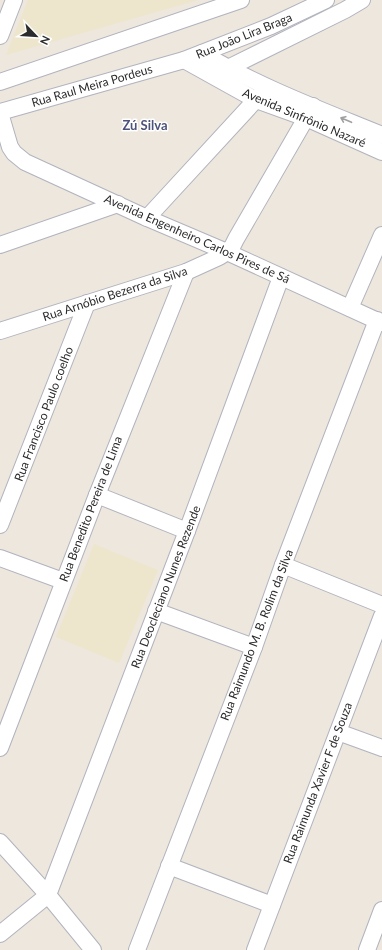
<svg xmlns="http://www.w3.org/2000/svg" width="382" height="950" viewBox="0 0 382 950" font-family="Lato,sans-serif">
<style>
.education{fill:#eee5cd}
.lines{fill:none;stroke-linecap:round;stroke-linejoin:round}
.minor-casing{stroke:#b1b3be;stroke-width:18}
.minor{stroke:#fff;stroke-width:16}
.oneway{stroke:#a0a0a0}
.labels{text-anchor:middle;stroke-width:3;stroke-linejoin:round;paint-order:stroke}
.street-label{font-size:12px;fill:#2b2b2b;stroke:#fff}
.neighbourhood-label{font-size:13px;font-weight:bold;fill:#4c527b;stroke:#fff}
</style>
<rect width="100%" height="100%" fill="#ede7dd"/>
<g class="education">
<path d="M 28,0 L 198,0 L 6,55 Z"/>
<path d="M 94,544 L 158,570 L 119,663 L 56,637 Z"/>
</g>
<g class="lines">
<defs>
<g id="minor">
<path d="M 0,36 L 14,0"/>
<path d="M 202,53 C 259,87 321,110 382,135"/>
<path d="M 184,60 L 256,100 L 306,118 L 382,152"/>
<path d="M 222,73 L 228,68 L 345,10 L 362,0"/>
<path d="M 0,82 L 241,0"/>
<path d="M 0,112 L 184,60 L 271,26 L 326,0"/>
<path d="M 0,113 L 10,147 L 14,153 L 25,162 L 147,218 L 227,252 L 382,323"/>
<path d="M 147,218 L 263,92"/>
<path d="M 0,245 L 118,204"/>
<path d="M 350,308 L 382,235"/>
<path d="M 0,331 L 186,272 L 219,257 L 227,252 L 232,247 L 236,239 L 313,106"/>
<path d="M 97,495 L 187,531"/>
<path d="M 0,525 L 87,303"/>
<path d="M 0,558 L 63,581"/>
<path d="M 283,565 L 382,605"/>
<path d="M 156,611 L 254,647"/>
<path d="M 338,732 L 382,748"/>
<path d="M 0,748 L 97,495 L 186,272"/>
<path d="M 0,842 L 48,895 L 93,950"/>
<path d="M 169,866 L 272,905"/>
<path d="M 0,934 L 48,895 L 187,531 L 281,277"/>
<path d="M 137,950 L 254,647 L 283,565 L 377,320"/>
<path d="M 255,950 L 382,616"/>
<path d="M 367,950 L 382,910"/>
</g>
</defs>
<use href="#minor" class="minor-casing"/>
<use href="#minor" class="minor"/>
</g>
<defs><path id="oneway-shaft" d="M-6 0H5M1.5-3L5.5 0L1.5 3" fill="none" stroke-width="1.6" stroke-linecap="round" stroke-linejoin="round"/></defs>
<use class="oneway" href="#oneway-shaft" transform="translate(346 120) rotate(-157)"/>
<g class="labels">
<g class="street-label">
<text transform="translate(244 36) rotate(-22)" y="4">Rua João Lira Braga</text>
<text transform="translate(92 86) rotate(-16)" y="4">Rua Raul Meira Pordeus</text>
<text transform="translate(304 118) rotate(23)" y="4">Avenida Sinfrônio Nazaré</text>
<text transform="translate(197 239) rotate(24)" y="4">Avenida Engenheiro Carlos Pires de Sá</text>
<text transform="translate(115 294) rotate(-18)" y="4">Rua Arnóbio Bezerra da Silva</text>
<text transform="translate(44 414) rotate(-69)" y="4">Rua Francisco Paulo coelho</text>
<text transform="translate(91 509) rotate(-69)" y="4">Rua Benedito Pereira de Lima</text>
<text transform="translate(166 587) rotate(-69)" y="4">Rua Deocleciano Nunes Rezende</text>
<text transform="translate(257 635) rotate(-69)" y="4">Rua Raimundo M. B. Rolim da Silva</text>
<text transform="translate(318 783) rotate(-69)" y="4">Rua Raimunda Xavier F de Souza</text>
</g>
<g class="neighbourhood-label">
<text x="145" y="130">Zú Silva</text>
</g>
</g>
<g transform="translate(36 36) rotate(115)" stroke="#ffffff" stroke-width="3" paint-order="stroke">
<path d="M0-3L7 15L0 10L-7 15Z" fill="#2b2b2b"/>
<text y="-6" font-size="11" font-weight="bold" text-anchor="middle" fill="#2b2b2b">N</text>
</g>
</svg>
